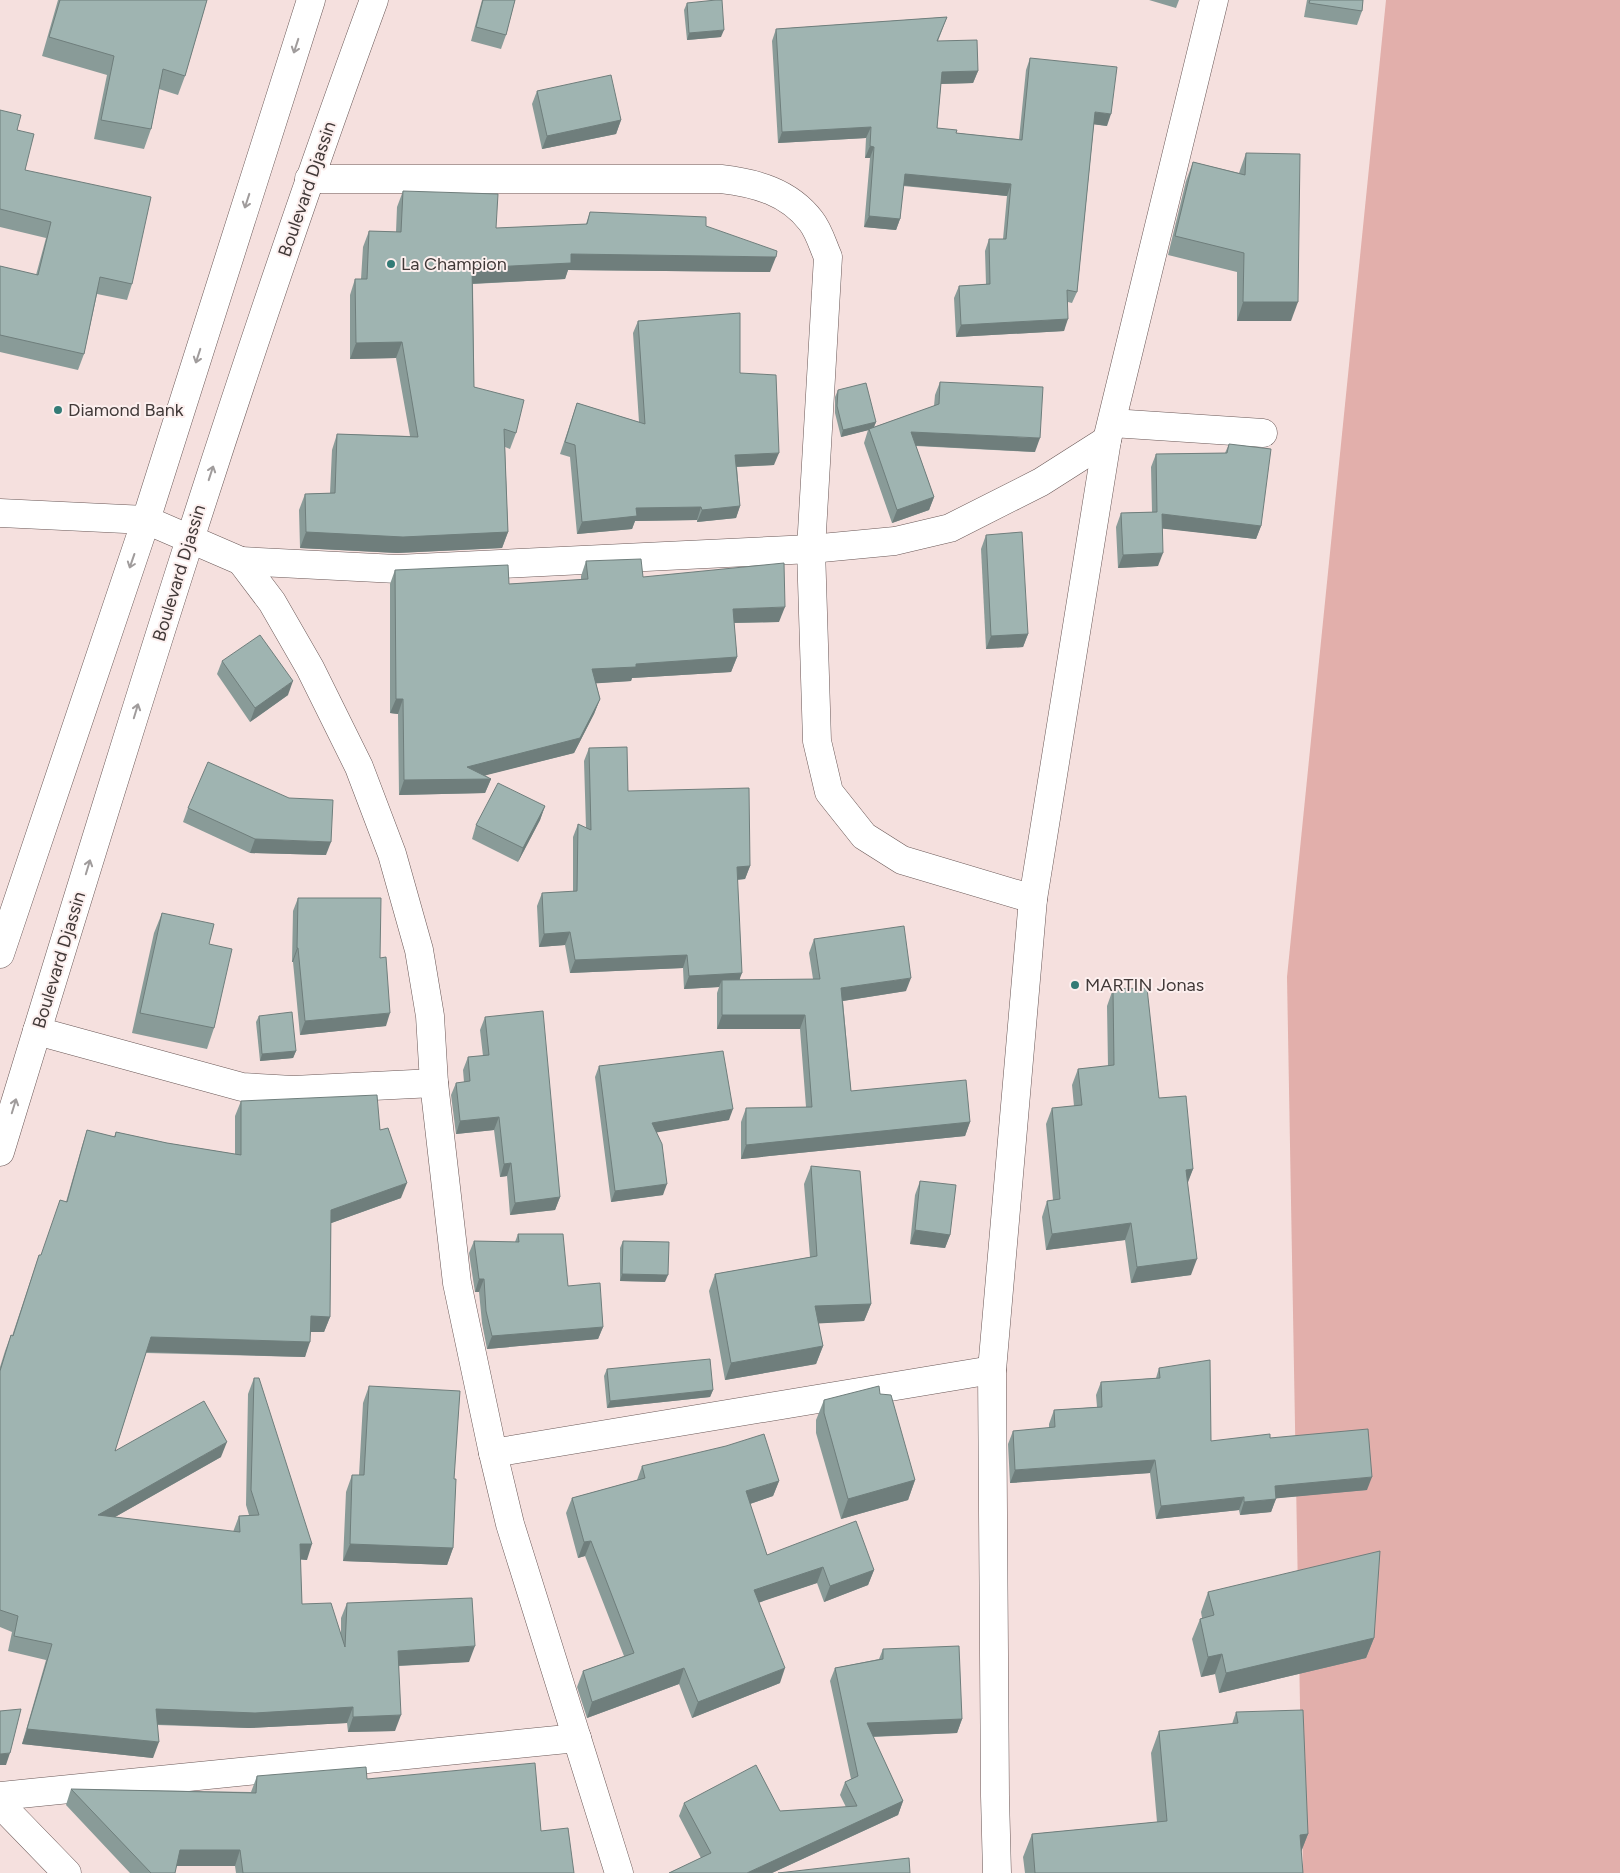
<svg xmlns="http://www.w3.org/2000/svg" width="1620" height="1873" viewBox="0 0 1620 1873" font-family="Figtree,sans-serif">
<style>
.green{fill:#e2afab}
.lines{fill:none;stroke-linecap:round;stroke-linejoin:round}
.minor-casing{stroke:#6a5857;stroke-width:29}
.highway-casing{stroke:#6a5857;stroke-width:29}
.minor{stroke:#fff;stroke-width:28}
.highway{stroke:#fff;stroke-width:28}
.wall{fill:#899b98}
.shaded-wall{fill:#6f7e7c}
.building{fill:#9fb4b1;stroke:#6f7e7c}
.oneway{stroke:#a09c9c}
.poi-dot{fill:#337b76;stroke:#fcefee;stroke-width:2}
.labels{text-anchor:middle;stroke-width:4;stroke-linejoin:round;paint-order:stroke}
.street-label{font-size:18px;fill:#413938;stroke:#fcefee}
.poi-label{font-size:18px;fill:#413938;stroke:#fcefee;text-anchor:start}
</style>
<rect width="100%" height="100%" fill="#f5e0de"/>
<path class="green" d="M 1386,0 L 1620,0 L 1620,1873 L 1303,1873 L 1287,977 Z"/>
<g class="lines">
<defs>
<g id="minor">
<path d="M 309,179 L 721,179 C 756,183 789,192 811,221 C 819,231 823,246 828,257 L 811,549 L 817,741 L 829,792 L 864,836 L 902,860 L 1033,899"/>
<path d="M 1112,423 L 1263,433"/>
<path d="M 0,513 L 146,520 L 241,561 L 272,602 L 310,668 L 359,767 L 392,854 L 419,950 L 430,1016 L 434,1083 L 457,1283 L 493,1453 L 510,1524 L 619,1873"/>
<path d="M 241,561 L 397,569 L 811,549 L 895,541 L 950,528 L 1041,482 L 1107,440"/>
<path d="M 37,1031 L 242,1087 L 293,1090 L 434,1083"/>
<path d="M 493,1453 L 992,1370"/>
<path d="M 0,1796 L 577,1738"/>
<path d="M 0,1804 L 67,1873"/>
<path d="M 997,1873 L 995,1796 L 992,1370 L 1033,899 L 1107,440 L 1214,0"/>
</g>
<g id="highway">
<path d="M 0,954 L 146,520 L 311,0"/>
<path d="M 0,1152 C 118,766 235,379 374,0"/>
</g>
</defs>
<use href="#minor" class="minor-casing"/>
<use href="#highway" class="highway-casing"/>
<use href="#minor" class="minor"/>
<use href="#highway" class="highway"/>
</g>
<g class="wall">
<path d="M 58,0 L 207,0 L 185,76 L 178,95 L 159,89 L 151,129 L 144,149 L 94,139 L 107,75 L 42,56 Z"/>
<path d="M 482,0 L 515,0 L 506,35 L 501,49 L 471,41 Z"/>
<path d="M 1149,0 L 1179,0 L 1176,8 Z"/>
<path d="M 1307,0 L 1363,0 L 1362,11 L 1357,25 L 1304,17 Z"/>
<path d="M 687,3 L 721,37 L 687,40 L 684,10 Z"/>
<path d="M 947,17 L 938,41 L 978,71 L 973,83 L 941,84 L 937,128 L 956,133 L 1019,139 L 1026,70 L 1030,58 L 1107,126 L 1094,124 L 1077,292 L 1072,303 L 1068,302 L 1064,331 L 956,337 L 954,298 L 959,286 L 986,284 L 985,251 L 989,239 L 1003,239 L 1007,196 L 903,186 L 900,219 L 896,230 L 864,227 L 870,158 L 865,158 L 866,138 L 778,143 L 772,41 L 776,29 Z"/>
<path d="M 537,91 L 621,120 L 616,134 L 542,149 L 532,104 Z"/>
<path d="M 0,110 L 17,130 L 25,170 L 132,284 L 127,300 L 97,294 L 84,354 L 78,370 L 0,352 L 0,266 L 36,275 L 46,238 L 0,227 Z"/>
<path d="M 1246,153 L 1291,321 L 1237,321 L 1237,272 L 1168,255 L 1186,181 L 1193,162 L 1239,173 Z"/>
<path d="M 403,191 L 496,228 L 586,224 L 590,212 L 706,226 L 770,272 L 568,270 L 565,279 L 473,284 L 474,387 L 516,433 L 510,449 L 505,447 L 508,532 L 502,548 L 397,553 L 300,548 L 299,510 L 305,494 L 330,493 L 332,450 L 337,434 L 410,436 L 396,358 L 350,359 L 350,295 L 355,279 L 361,279 L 363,247 L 369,231 L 396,232 L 397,207 Z"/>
<path d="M 638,321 L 740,373 L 774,465 L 737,467 L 740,506 L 736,518 L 697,522 L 697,520 L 635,521 L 632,529 L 577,534 L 570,457 L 560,454 L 577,403 L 639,422 L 633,333 Z"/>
<path d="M 940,382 L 1035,452 L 916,446 L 934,497 L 929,510 L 892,523 L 864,443 L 868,430 L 841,437 L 835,413 L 835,397 L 838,390 L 876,422 L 874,427 L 934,406 L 935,395 Z"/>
<path d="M 1229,444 L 1261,526 L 1256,539 L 1162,528 L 1158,566 L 1118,568 L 1116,527 L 1121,513 L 1152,512 L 1151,467 L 1156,454 L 1225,453 Z"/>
<path d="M 986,535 L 1028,634 L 1023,647 L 986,649 L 981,549 Z"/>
<path d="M 586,561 L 643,577 L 779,622 L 734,623 L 737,657 L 731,672 L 632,678 L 631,681 L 596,683 L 600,699 L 594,714 L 574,753 L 485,775 L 491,779 L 485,793 L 399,795 L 398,714 L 390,713 L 390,584 L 395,570 L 509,584 L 581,580 L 581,576 Z"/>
<path d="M 222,661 L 288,695 L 250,722 L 217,674 Z"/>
<path d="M 589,748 L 628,791 L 750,866 L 745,879 L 737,880 L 740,980 L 813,979 L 809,953 L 814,939 L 906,991 L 843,1001 L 851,1091 L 970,1122 L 965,1136 L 741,1159 L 741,1122 L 746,1108 L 806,1107 L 800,1029 L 717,1029 L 717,993 L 719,987 L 684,989 L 683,968 L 570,973 L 565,945 L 539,947 L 537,906 L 542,893 L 573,892 L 573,837 L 578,824 L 586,828 L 584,761 Z"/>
<path d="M 545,806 L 540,820 L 518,862 L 472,839 L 476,825 Z"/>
<path d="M 188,808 L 326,855 L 250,853 L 183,822 Z"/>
<path d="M 298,898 L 380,958 L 386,1026 L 300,1035 L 293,962 L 292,962 L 293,911 Z"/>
<path d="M 162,913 L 209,944 L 214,1028 L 207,1049 L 132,1033 L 154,933 Z"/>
<path d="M 1113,989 L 1159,1098 L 1193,1169 L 1187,1183 L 1191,1275 L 1131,1283 L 1125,1240 L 1046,1250 L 1042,1217 L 1047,1201 L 1053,1200 L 1046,1124 L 1052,1108 L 1074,1106 L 1072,1085 L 1078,1069 L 1108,1066 L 1107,1006 Z"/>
<path d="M 259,1016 L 296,1051 L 293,1058 L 260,1061 L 256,1022 Z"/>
<path d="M 485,1017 L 560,1197 L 555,1210 L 510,1215 L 507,1176 L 500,1177 L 494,1130 L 456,1134 L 451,1095 L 456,1083 L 464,1082 L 463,1070 L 468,1057 L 483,1056 L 480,1030 Z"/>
<path d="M 599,1066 L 729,1120 L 656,1132 L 663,1195 L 611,1202 L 595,1077 Z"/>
<path d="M 241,1101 L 380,1130 L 401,1198 L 331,1223 L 330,1317 L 324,1332 L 311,1332 L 305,1357 L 146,1353 L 115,1451 L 221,1457 L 115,1517 L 233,1532 L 239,1516 L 249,1515 L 246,1505 L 248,1394 L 254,1378 L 307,1560 L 300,1559 L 302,1604 L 341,1633 L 341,1618 L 347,1603 L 469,1662 L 399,1666 L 395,1731 L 348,1732 L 347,1723 L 249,1728 L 157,1725 L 153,1758 L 22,1744 L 46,1660 L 8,1651 L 12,1632 L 0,1627 L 0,1367 L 5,1351 L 11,1335 L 12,1336 L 39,1255 L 41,1255 L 66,1202 L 82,1146 L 87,1130 L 114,1137 L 116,1132 L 167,1143 L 235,1154 L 235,1116 Z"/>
<path d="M 811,1166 L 871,1304 L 864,1321 L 818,1323 L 823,1346 L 816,1364 L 725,1380 L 709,1291 L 715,1274 L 810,1257 L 804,1184 Z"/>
<path d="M 920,1181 L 950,1235 L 945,1248 L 910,1244 L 915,1195 Z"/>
<path d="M 518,1234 L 568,1286 L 603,1327 L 598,1339 L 487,1349 L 482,1323 L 479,1292 L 475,1292 L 469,1253 L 474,1241 L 515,1242 Z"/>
<path d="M 623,1241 L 665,1282 L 620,1281 L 620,1248 Z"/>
<path d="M 1159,1368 L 1211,1441 L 1270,1438 L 1367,1490 L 1276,1498 L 1271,1512 L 1240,1515 L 1239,1510 L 1156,1519 L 1150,1473 L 1010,1483 L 1008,1444 L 1013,1431 L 1049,1428 L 1049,1424 L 1054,1410 L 1097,1407 L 1096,1395 L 1101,1382 L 1156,1378 Z"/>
<path d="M 607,1369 L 713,1390 L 710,1397 L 607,1408 L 604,1376 Z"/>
<path d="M 369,1386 L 454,1479 L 453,1548 L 447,1565 L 343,1561 L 346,1492 L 352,1475 L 359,1475 L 363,1403 Z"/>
<path d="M 880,1394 L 915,1480 L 908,1500 L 841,1519 L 816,1433 L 816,1420 L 824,1400 Z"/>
<path d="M 642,1466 L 779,1481 L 773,1496 L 750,1504 L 767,1555 L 874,1570 L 868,1585 L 824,1602 L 817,1583 L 759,1602 L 780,1683 L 692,1718 L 679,1684 L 587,1718 L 577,1687 L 583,1671 L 624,1656 L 585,1556 L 578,1558 L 566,1513 L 572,1498 L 637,1480 Z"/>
<path d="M 1208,1592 L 1374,1638 L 1366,1658 L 1219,1693 L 1215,1674 L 1201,1677 L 1192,1639 L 1200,1619 L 1202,1618 L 1201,1612 Z"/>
<path d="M 883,1649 L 962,1719 L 957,1733 L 873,1737 L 903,1801 L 898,1815 L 772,1873 L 669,1873 L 701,1858 L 679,1816 L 684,1803 L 780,1811 L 846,1807 L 840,1795 L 845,1782 L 851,1779 L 830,1681 L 835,1668 L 879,1659 Z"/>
<path d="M 1236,1712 L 1308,1834 L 1301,1852 L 1303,1873 L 1025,1873 L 1023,1857 L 1032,1834 L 1157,1822 L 1151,1753 L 1159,1731 L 1232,1724 Z"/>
<path d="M 257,1776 L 367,1779 L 541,1831 L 574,1873 L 236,1873 L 235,1866 L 176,1866 L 175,1873 L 130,1873 L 66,1805 L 71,1789 L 251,1792 Z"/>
</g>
<g class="shaded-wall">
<path d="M 724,30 L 721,37 L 687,40 L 689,33 Z"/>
<path d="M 978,71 L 973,83 L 938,84 L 942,72 Z"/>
<path d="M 1095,112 L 1111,114 L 1107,126 L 1091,124 Z"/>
<path d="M 621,120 L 616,134 L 542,149 L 547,136 Z"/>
<path d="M 871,127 L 866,138 L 778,143 L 782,132 Z"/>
<path d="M 870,146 L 874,147 L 870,158 L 865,158 Z"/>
<path d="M 905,174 L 1011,184 L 1007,196 L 900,185 Z"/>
<path d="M 869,216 L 900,219 L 896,230 L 864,227 Z"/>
<path d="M 571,254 L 776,257 L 770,272 L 568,270 L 565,279 L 466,284 L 472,268 Z"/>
<path d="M 1243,302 L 1298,302 L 1291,321 L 1237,321 Z"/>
<path d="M 1068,319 L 1064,331 L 956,337 L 961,325 Z"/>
<path d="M 402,342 L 396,358 L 350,359 L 356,343 Z"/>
<path d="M 876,422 L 873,429 L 841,437 L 843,430 Z"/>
<path d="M 911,432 L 1040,438 L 1035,452 L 906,445 Z"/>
<path d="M 779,453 L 774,465 L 731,467 L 735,455 Z"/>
<path d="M 934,497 L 929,510 L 892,523 L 897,510 Z"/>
<path d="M 740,506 L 736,518 L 697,522 L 702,510 Z"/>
<path d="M 701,507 L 697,520 L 635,521 L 632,529 L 577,534 L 582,522 L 636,508 Z"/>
<path d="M 1162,514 L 1261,526 L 1256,539 L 1157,528 Z"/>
<path d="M 306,532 L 508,532 L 502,548 L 397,553 L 300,548 Z"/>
<path d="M 1163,553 L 1158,566 L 1118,568 L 1123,555 Z"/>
<path d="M 785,607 L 779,622 L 728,623 L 733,609 Z"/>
<path d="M 1028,634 L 1023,647 L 986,649 L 991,636 Z"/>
<path d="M 737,657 L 731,672 L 632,678 L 631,681 L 587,684 L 592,669 L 636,664 Z"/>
<path d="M 293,681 L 288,695 L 250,722 L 255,708 Z"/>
<path d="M 396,699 L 403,699 L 398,714 L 390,713 Z"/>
<path d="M 600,699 L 594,714 L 574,753 L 471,779 L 491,779 L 485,793 L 399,795 L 404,780 L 467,767 Z"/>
<path d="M 545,806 L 540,820 L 518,862 L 523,848 Z"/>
<path d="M 255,839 L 331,842 L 326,855 L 250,853 Z"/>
<path d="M 750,866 L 745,879 L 732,880 L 737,867 Z"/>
<path d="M 570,932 L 565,945 L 539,947 L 544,934 Z"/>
<path d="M 297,948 L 298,948 L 293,962 L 292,962 Z"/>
<path d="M 687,955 L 683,968 L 570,973 L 575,960 Z"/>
<path d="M 742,973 L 737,986 L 722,980 L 719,987 L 684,989 L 689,976 Z"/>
<path d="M 911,978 L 906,991 L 836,1002 L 841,988 Z"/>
<path d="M 390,1013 L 386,1026 L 300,1035 L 305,1021 Z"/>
<path d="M 722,1015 L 805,1015 L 800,1029 L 717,1029 Z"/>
<path d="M 296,1051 L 293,1058 L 260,1061 L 262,1054 Z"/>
<path d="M 733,1109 L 729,1120 L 648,1134 L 652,1123 Z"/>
<path d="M 499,1117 L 494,1130 L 456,1134 L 460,1121 Z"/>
<path d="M 970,1122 L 965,1136 L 741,1159 L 746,1145 Z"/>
<path d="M 511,1163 L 507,1176 L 500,1177 L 504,1164 Z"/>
<path d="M 1193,1169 L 1187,1185 L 1186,1170 Z"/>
<path d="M 407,1183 L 401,1198 L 326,1225 L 331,1210 Z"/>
<path d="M 667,1184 L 663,1195 L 611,1202 L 615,1191 Z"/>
<path d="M 560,1197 L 555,1210 L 510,1215 L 515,1203 Z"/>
<path d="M 1131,1223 L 1125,1240 L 1046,1250 L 1052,1234 Z"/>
<path d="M 915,1230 L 950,1235 L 945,1248 L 910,1244 Z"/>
<path d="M 1197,1259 L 1191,1275 L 1131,1283 L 1137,1267 Z"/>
<path d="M 622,1274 L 668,1275 L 665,1282 L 620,1281 Z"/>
<path d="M 479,1279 L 484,1279 L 479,1292 L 475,1292 Z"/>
<path d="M 871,1304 L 864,1321 L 809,1324 L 815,1306 Z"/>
<path d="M 311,1316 L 330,1317 L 324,1332 L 305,1332 Z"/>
<path d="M 603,1327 L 598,1339 L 487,1349 L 492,1336 Z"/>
<path d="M 151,1337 L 310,1342 L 305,1357 L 146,1352 Z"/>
<path d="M 823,1346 L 816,1364 L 725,1380 L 731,1363 Z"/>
<path d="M 713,1390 L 710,1397 L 607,1408 L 610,1401 Z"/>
<path d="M 227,1442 L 221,1457 L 92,1530 L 98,1515 Z"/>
<path d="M 1155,1460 L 1150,1473 L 1010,1483 L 1015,1470 Z"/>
<path d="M 1372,1477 L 1367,1490 L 1270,1499 L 1275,1486 Z"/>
<path d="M 915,1480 L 908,1500 L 841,1519 L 848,1499 Z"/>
<path d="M 779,1481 L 773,1496 L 741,1507 L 746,1491 Z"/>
<path d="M 1244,1497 L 1239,1510 L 1156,1519 L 1161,1506 Z"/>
<path d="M 1276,1499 L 1271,1512 L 1240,1515 L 1244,1502 Z"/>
<path d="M 591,1541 L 585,1556 L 578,1558 L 584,1542 Z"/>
<path d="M 300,1544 L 312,1544 L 307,1560 L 294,1559 Z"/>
<path d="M 350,1544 L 453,1548 L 447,1565 L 343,1561 Z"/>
<path d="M 823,1567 L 817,1583 L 749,1606 L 754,1590 Z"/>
<path d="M 874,1570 L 868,1585 L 824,1602 L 830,1586 Z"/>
<path d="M 1374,1638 L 1366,1658 L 1219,1693 L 1226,1673 Z"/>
<path d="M 475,1646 L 469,1662 L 393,1666 L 398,1651 Z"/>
<path d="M 1222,1654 L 1215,1674 L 1201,1677 L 1208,1657 Z"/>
<path d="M 684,1668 L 679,1684 L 587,1718 L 592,1702 Z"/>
<path d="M 785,1668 L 780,1683 L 692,1718 L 698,1702 Z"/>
<path d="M 353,1707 L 347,1723 L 249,1728 L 150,1724 L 156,1709 Z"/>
<path d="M 401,1715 L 395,1731 L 348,1732 L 353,1717 Z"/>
<path d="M 962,1719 L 957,1733 L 862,1737 L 867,1723 Z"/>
<path d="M 27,1729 L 159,1742 L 153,1758 L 22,1744 Z"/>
<path d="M 10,1753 L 6,1765 L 0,1765 L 0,1754 Z"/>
<path d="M 903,1801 L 898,1815 L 772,1873 L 747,1873 Z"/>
<path d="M 1308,1834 L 1299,1857 L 1300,1835 Z"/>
<path d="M 180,1850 L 240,1850 L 235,1866 L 175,1866 Z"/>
</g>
<g class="building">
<path d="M 60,0 L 207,0 L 185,76 L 163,69 L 151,129 L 101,120 L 114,56 L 49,37 Z"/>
<path d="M 483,0 L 515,0 L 506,35 L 476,27 Z"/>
<path d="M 716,0 L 722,0 L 724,30 L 689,33 L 687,3 Z"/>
<path d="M 1310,0 L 1363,0 L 1362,11 L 1309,3 Z"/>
<path d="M 947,17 L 937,41 L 977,40 L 978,71 L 942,72 L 937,128 L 957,130 L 956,133 L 1022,140 L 1030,58 L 1117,67 L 1111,114 L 1095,112 L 1077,292 L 1067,290 L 1068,319 L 961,325 L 959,286 L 990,284 L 989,239 L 1006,239 L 1011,184 L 905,174 L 900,219 L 869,216 L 874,147 L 870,146 L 871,127 L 782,132 L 776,29 Z"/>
<path d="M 611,75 L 621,120 L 547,136 L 537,91 Z"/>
<path d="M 0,110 L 21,115 L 17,130 L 34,134 L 25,170 L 151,197 L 132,284 L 100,277 L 84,354 L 0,335 L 0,266 L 38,275 L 51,222 L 0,209 Z"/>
<path d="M 1246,153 L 1300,154 L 1298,302 L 1243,302 L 1244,253 L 1175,236 L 1193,162 L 1245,175 Z"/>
<path d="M 403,191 L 498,194 L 496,228 L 587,224 L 590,212 L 706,217 L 706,226 L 777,251 L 776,257 L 571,254 L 571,263 L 472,268 L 474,387 L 524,400 L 516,433 L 504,429 L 508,532 L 403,537 L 306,532 L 305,494 L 335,493 L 337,434 L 418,437 L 402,342 L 356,343 L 355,279 L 367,279 L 369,231 L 401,232 Z"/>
<path d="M 740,313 L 740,373 L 776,375 L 779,453 L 735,455 L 740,506 L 702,510 L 701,507 L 636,508 L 637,516 L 582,522 L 575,445 L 565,442 L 577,403 L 645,424 L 638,321 Z"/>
<path d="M 940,382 L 1043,387 L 1040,438 L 911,432 L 934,497 L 897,510 L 869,429 L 939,404 Z"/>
<path d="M 866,383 L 876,422 L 843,430 L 837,406 L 838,390 Z"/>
<path d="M 1229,444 L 1271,449 L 1261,526 L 1162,514 L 1163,553 L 1123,555 L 1121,513 L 1157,512 L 1156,454 L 1227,453 Z"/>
<path d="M 1022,532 L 1028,634 L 991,636 L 986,535 Z"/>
<path d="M 641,559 L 643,577 L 784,563 L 785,607 L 733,609 L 737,657 L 636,664 L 636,667 L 592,669 L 600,699 L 580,738 L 467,767 L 491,779 L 404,780 L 403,699 L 396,699 L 395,570 L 508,565 L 509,584 L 588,579 L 586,561 Z"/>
<path d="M 260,635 L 293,681 L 255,708 L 222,661 Z"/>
<path d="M 627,747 L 628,791 L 749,788 L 750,866 L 737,867 L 742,973 L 689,976 L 687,955 L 575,960 L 570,932 L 544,934 L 542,893 L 577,891 L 578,824 L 591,830 L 589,748 Z"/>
<path d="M 208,762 L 289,798 L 333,800 L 331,842 L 255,839 L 188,808 Z"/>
<path d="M 498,783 L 545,806 L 523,848 L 476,825 Z"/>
<path d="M 298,898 L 381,898 L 380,958 L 386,957 L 390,1013 L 305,1021 L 298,948 L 297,948 Z"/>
<path d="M 162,913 L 214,924 L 209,944 L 232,949 L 214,1028 L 140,1013 Z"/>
<path d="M 904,926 L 911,978 L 841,988 L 851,1091 L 966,1080 L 970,1122 L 746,1145 L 746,1108 L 812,1107 L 805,1015 L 722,1015 L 722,980 L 820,979 L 814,939 Z"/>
<path d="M 1147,988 L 1159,1098 L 1186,1096 L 1193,1169 L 1186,1170 L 1197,1259 L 1137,1267 L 1131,1223 L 1052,1234 L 1047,1201 L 1060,1199 L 1052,1108 L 1082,1105 L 1078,1069 L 1114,1065 L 1113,989 Z"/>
<path d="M 543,1011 L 560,1197 L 515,1203 L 511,1163 L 504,1164 L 499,1117 L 460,1121 L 456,1083 L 470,1081 L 468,1057 L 489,1055 L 485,1017 Z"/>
<path d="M 292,1012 L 296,1051 L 262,1054 L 259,1016 Z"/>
<path d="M 723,1051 L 733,1109 L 652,1123 L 662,1144 L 667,1184 L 615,1191 L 599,1066 Z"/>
<path d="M 377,1095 L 380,1130 L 388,1128 L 407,1183 L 331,1210 L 330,1317 L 311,1316 L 310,1342 L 151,1337 L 115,1451 L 204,1401 L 227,1442 L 98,1515 L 240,1532 L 239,1516 L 259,1515 L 251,1490 L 254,1378 L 259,1378 L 312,1544 L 300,1544 L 302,1604 L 331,1603 L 345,1647 L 347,1603 L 472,1598 L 475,1646 L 398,1651 L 401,1715 L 353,1717 L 353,1707 L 255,1713 L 156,1709 L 159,1742 L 27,1729 L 52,1644 L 14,1636 L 18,1616 L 0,1610 L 0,1371 L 11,1335 L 13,1336 L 39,1255 L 41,1255 L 60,1200 L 67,1202 L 87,1130 L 115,1137 L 116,1132 L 167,1143 L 241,1155 L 241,1101 Z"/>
<path d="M 811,1166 L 860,1171 L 871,1304 L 815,1306 L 823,1346 L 731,1363 L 715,1274 L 817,1256 Z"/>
<path d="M 920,1181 L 956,1185 L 950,1235 L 915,1230 Z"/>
<path d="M 518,1234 L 563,1234 L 568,1286 L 600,1283 L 603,1327 L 492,1336 L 486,1311 L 484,1279 L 479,1279 L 474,1241 L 519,1242 Z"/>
<path d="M 623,1241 L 669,1242 L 668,1275 L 622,1274 Z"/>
<path d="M 710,1359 L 713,1390 L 610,1401 L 607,1369 Z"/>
<path d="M 1210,1360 L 1211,1441 L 1270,1434 L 1270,1438 L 1368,1429 L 1372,1477 L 1275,1486 L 1276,1499 L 1244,1502 L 1244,1497 L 1161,1506 L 1155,1460 L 1015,1470 L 1013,1431 L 1055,1427 L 1054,1410 L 1102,1407 L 1101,1382 L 1160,1378 L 1159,1368 Z"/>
<path d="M 369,1386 L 460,1391 L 454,1479 L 456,1479 L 453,1548 L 350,1544 L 352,1475 L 364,1475 Z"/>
<path d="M 879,1386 L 880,1394 L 891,1395 L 915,1480 L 848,1499 L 824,1413 L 824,1400 Z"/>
<path d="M 764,1434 L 779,1481 L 746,1491 L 767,1555 L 856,1521 L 874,1570 L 830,1586 L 823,1567 L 754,1590 L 785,1668 L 698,1702 L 684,1668 L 592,1702 L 583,1671 L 634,1653 L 591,1541 L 584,1542 L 572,1498 L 645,1478 L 642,1466 L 726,1446 Z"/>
<path d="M 1380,1551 L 1374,1638 L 1226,1673 L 1222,1654 L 1208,1657 L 1200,1619 L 1214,1615 L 1208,1592 Z"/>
<path d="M 959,1646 L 962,1719 L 867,1723 L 903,1801 L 747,1873 L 669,1873 L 711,1853 L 684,1803 L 756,1765 L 780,1811 L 857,1806 L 845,1782 L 858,1776 L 835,1668 L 883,1659 L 883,1649 Z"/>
<path d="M 21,1709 L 10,1753 L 0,1754 L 0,1711 Z"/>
<path d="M 1303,1710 L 1308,1834 L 1300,1835 L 1303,1873 L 1035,1873 L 1032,1834 L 1167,1821 L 1159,1731 L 1238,1723 L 1236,1712 Z"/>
<path d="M 535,1763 L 541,1831 L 568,1828 L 574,1873 L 243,1873 L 240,1850 L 180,1850 L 175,1873 L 151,1873 L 71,1789 L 256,1793 L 257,1776 L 366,1767 L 367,1779 Z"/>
<path d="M 909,1858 L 910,1873 L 778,1873 Z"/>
</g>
<defs><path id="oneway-shaft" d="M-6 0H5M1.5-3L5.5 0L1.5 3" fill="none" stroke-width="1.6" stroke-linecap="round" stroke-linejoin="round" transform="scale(1.25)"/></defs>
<g class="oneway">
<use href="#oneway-shaft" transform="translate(296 46) rotate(108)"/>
<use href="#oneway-shaft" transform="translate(247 201) rotate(108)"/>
<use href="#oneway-shaft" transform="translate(198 356) rotate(108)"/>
<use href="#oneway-shaft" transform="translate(211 473) rotate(-72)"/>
<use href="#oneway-shaft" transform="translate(132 561) rotate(109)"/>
<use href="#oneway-shaft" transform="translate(136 711) rotate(-73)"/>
<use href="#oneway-shaft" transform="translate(88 867) rotate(-73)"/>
<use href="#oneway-shaft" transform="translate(14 1106) rotate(-73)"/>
</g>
<g class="poi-dot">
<circle cx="391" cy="264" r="5"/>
<circle cx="58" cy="410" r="5"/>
<circle cx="1075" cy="985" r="5"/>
</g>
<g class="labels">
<g class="street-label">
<text transform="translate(307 189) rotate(-71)" y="6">Boulevard Djassin</text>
<text transform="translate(179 573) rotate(-73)" y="6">Boulevard Djassin</text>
<text transform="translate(59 960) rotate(-73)" y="6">Boulevard Djassin</text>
</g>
<g class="poi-label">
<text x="401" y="270">La Champion</text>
<text x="68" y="416">Diamond Bank</text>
<text x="1085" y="991">MARTIN Jonas</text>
</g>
</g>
</svg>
